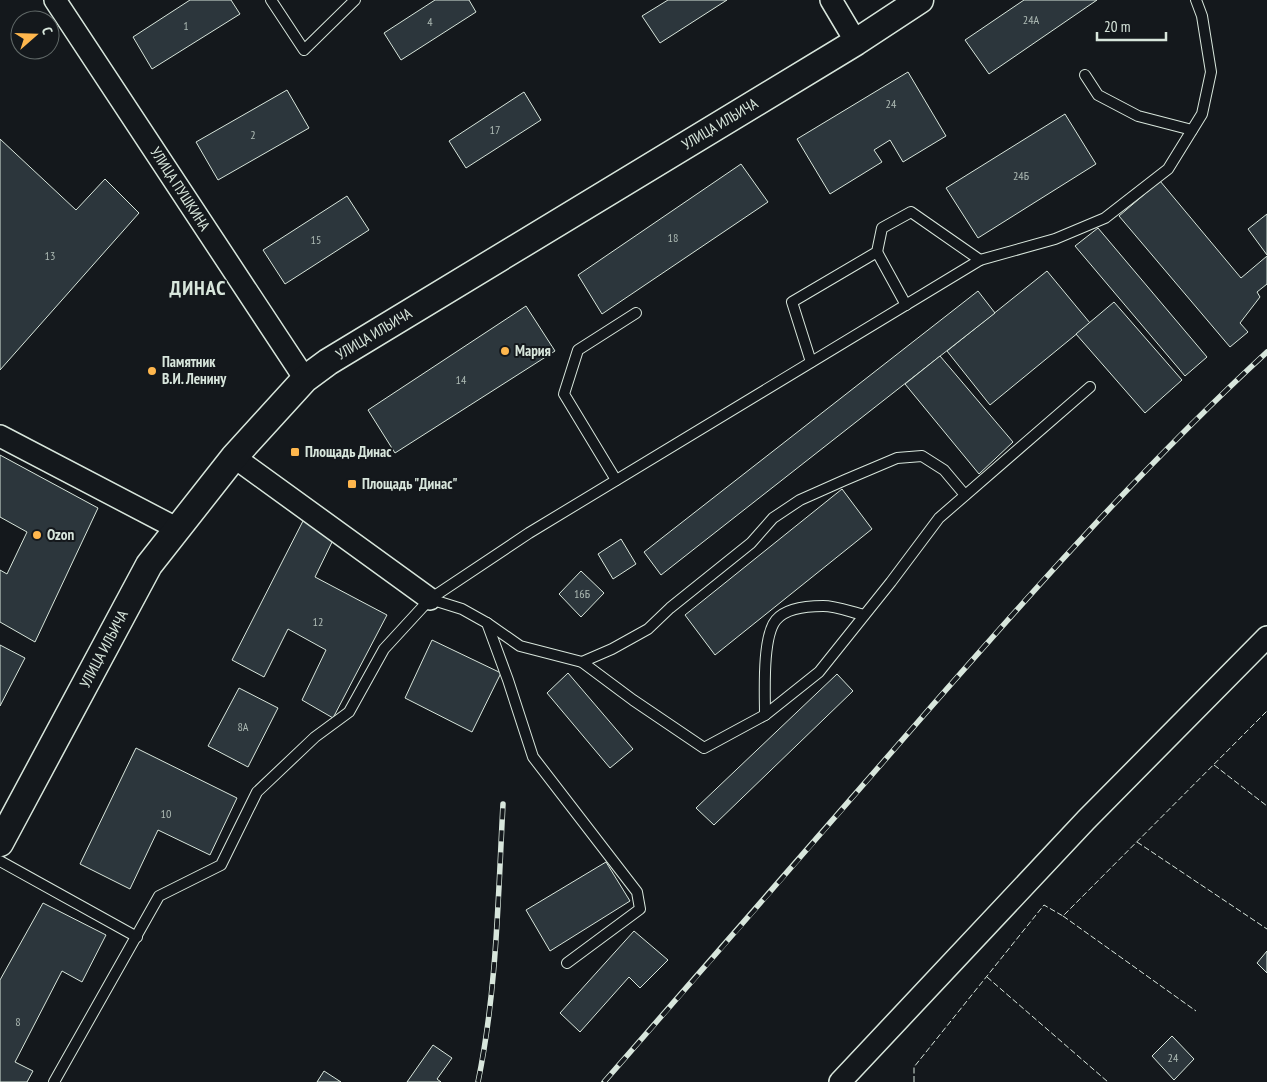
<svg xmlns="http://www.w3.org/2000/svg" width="1267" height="1082" viewBox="0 0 1267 1082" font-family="'PT Sans Narrow',sans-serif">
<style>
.building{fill:#2c363c;stroke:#d8e6dc}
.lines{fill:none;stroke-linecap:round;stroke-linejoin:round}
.service-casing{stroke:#d8e6dc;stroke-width:12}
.minor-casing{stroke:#d8e6dc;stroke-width:24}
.tertiary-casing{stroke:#d8e6dc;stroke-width:29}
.service{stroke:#14181c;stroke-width:10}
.minor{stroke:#14181c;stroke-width:21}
.tertiary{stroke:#14181c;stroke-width:26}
.rail-casing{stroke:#d8e6dc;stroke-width:5.5}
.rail{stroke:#14181c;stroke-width:4;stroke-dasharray:11;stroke-linecap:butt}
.fence{stroke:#d8e6dc;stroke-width:1;stroke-dasharray:6 2.5;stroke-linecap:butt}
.poi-dot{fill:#ffb74d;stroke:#14181c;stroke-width:2}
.labels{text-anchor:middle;stroke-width:4;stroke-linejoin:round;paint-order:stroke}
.number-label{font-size:12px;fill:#adbab4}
.street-label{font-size:15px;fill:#d8e6dc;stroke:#14181c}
.poi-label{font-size:15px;font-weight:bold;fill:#d8e6dc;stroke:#14181c;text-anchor:start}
.district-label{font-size:20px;font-weight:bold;letter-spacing:1px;fill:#d8e6dc;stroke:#14181c}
</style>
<rect width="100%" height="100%" fill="#14181c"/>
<g class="building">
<path d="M 190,0 L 231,0 L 240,14 L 152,69 L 133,37 Z"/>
<path d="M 435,0 L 469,0 L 476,12 L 401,60 L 384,33 Z"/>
<path d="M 668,0 L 727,0 L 660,43 L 642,16 Z"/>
<path d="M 1024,0 L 1097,0 L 989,74 L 965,40 Z"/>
<path d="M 908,72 L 946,136 L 903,162 L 890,140 L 874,150 L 882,162 L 830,194 L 797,139 Z"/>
<path d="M 287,90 L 309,128 L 218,180 L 196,142 Z"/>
<path d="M 524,92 L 541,120 L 466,168 L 449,141 Z"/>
<path d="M 1065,114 L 1096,164 L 978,238 L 946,188 Z"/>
<path d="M 0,139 L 76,210 L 105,179 L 139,213 L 0,370 Z"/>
<path d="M 741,164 L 768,202 L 602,314 L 578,275 Z"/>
<path d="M 1160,181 L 1241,278 L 1267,256 L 1267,284 L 1257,292 L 1260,297 L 1240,323 L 1248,332 L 1230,347 L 1119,216 Z"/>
<path d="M 347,196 L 369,230 L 285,284 L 263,250 Z"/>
<path d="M 1267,214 L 1267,255 L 1248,229 Z"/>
<path d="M 1098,228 L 1207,357 L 1185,376 L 1075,246 Z"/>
<path d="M 1047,271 L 1090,323 L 990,405 L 947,351 Z"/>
<path d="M 978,291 L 995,313 L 661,575 L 644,552 Z"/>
<path d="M 1114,302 L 1182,380 L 1145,413 L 1076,334 Z"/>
<path d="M 526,306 L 555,351 L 395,453 L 368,410 Z"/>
<path d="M 940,356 L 1013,442 L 979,474 L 905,384 Z"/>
<path d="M 0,455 L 98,508 L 35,642 L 0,622 L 0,570 L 7,574 L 27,532 L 0,517 Z"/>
<path d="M 842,489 L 872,529 L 715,655 L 685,615 Z"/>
<path d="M 304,519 L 334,538 L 315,577 L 387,615 L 333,718 L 302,700 L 326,650 L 288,629 L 264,677 L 232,660 Z"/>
<path d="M 621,539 L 636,564 L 613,579 L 598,554 Z"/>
<path d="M 581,571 L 604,593 L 581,617 L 559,594 Z"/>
<path d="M 432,640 L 501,673 L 472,732 L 405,698 Z"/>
<path d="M 0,645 L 25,658 L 0,706 Z"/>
<path d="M 568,673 L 633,749 L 610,768 L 547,693 Z"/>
<path d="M 837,674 L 853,691 L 714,825 L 696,808 Z"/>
<path d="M 239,688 L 278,708 L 248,767 L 208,746 Z"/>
<path d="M 136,748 L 237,798 L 210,855 L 158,830 L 130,889 L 80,864 Z"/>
<path d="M 606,862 L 630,901 L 550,951 L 526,910 Z"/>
<path d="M 43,903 L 106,935 L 82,982 L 62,971 L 15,1062 L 33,1071 L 27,1082 L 0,1082 L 0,980 Z"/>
<path d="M 634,931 L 668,960 L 640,988 L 629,977 L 580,1032 L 560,1013 Z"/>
<path d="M 1267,951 L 1267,973 L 1257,963 Z"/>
<path d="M 1172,1036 L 1194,1059 L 1174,1080 L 1152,1056 Z"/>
<path d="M 433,1045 L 452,1058 L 437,1079 L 441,1082 L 407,1082 Z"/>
<path d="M 324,1071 L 341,1082 L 317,1082 Z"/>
</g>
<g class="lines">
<defs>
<g id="service">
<path d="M 271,0 L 304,50 L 355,0"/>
<path d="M 1085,75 L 1098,95 L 1138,116 L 1192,130"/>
<path d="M 877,252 L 906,305"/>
<path d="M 811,362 L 792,302 L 877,252 L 882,228 L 911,212 L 980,260"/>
<path d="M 616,480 L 564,394 L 578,350 L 636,313"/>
<path d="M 430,599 L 462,609 L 487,623 L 508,680 L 533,757 L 637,892 L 640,909 L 567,963"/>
<path d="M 487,623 L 520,646 L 582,662 L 633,700 L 704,748 L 765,715 L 819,672 L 891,582 L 939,518 L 1090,387"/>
<path d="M 582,662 L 612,649 L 648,629 L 670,608 L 751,543 L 773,518 L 800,500 L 845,480 L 897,458 L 922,456 L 944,470 L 965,495"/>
<path d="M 765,715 C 765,693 762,637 776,620 C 786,608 808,606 823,606 C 836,606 851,612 864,615"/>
<path d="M 0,861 L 137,937"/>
<path d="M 54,1082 L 159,896 L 221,865 L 257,792 L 315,737 L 349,712 L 384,649 L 430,599 L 529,533 L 980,260 L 1055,239 L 1105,218 L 1168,169 L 1202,114 L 1211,72 L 1202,16 L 1196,0"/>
</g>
<g id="minor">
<path d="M 55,0 L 305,379"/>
<path d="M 831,0 L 856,42"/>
<path d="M 0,436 L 178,529"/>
<path d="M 234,457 L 430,599"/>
<path d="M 840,1082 L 1086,820 L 1267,637"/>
</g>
<path id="tertiary" d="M 0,843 L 149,565 L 234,457 L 305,379 L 328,362 L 856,42 L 920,0"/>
</defs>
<use href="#service" class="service-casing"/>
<use href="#minor" class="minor-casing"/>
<use href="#tertiary" class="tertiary-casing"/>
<use href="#service" class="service"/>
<use href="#minor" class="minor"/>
<use href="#tertiary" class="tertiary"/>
<defs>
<g id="rail">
<path d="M 478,1082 C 497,990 498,897 503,804"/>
<path d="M 604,1082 C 709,963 813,843 917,723 C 1029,595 1142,467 1267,352"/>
</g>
</defs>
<use href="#rail" class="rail-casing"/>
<use href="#rail" class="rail"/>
<g class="fence">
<path d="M 1214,765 L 1267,806"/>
<path d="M 1137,842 L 1267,929"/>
<path d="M 1063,916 L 1196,1011"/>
<path d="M 987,977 L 1108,1082"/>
<path d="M 914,1082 L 914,1067 L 1044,905 L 1063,916 L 1267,711"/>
</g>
</g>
<g class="poi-dot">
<circle cx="505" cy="351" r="5"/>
<circle cx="152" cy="371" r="5"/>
<rect x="290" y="447" width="10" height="10" rx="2.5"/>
<rect x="347" y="479" width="10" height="10" rx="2.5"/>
<circle cx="37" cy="535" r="5"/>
</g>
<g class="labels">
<g class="number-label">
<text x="1031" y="24">24А</text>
<text x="430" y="26">4</text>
<text x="186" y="30">1</text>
<text x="891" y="108">24</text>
<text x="495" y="134">17</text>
<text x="253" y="139">2</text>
<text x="1021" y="180">24Б</text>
<text x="673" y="242">18</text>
<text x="316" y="244">15</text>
<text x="50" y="260">13</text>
<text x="461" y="384">14</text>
<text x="582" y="598">16Б</text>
<text x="318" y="626">12</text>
<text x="243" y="731">8А</text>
<text x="166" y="818">10</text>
<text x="18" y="1026">8</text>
<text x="1173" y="1062">24</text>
</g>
<g class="street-label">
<text transform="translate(720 124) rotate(-31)" y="5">УЛИЦА ИЛЬИЧА</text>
<text transform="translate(180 189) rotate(57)" y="5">УЛИЦА ПУШКИНА</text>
<text transform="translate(374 334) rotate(-31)" y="5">УЛИЦА ИЛЬИЧА</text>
<text transform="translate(104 649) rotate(-62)" y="5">УЛИЦА ИЛЬИЧА</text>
</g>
<g class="poi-label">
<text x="515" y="356">Мария</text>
<text x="162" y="367">Памятник<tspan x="162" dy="17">В.И. Ленину</tspan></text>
<text x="305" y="457">Площадь Динас</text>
<text x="362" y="489">Площадь "Динас"</text>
<text x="47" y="540">Ozon</text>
</g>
<g class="district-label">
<text x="198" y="295">ДИНАС</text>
</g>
</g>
<g transform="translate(35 35) rotate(70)"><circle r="24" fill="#14181c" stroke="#626a69"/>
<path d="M0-4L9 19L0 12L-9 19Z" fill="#ffb74d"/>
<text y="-8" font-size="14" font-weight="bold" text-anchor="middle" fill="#d8e6dc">С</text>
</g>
<path d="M1097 32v8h69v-8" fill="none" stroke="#d8e6dc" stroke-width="2.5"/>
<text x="1104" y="32" font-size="15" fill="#d8e6dc" stroke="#14181c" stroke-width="4" paint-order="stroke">20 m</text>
</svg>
